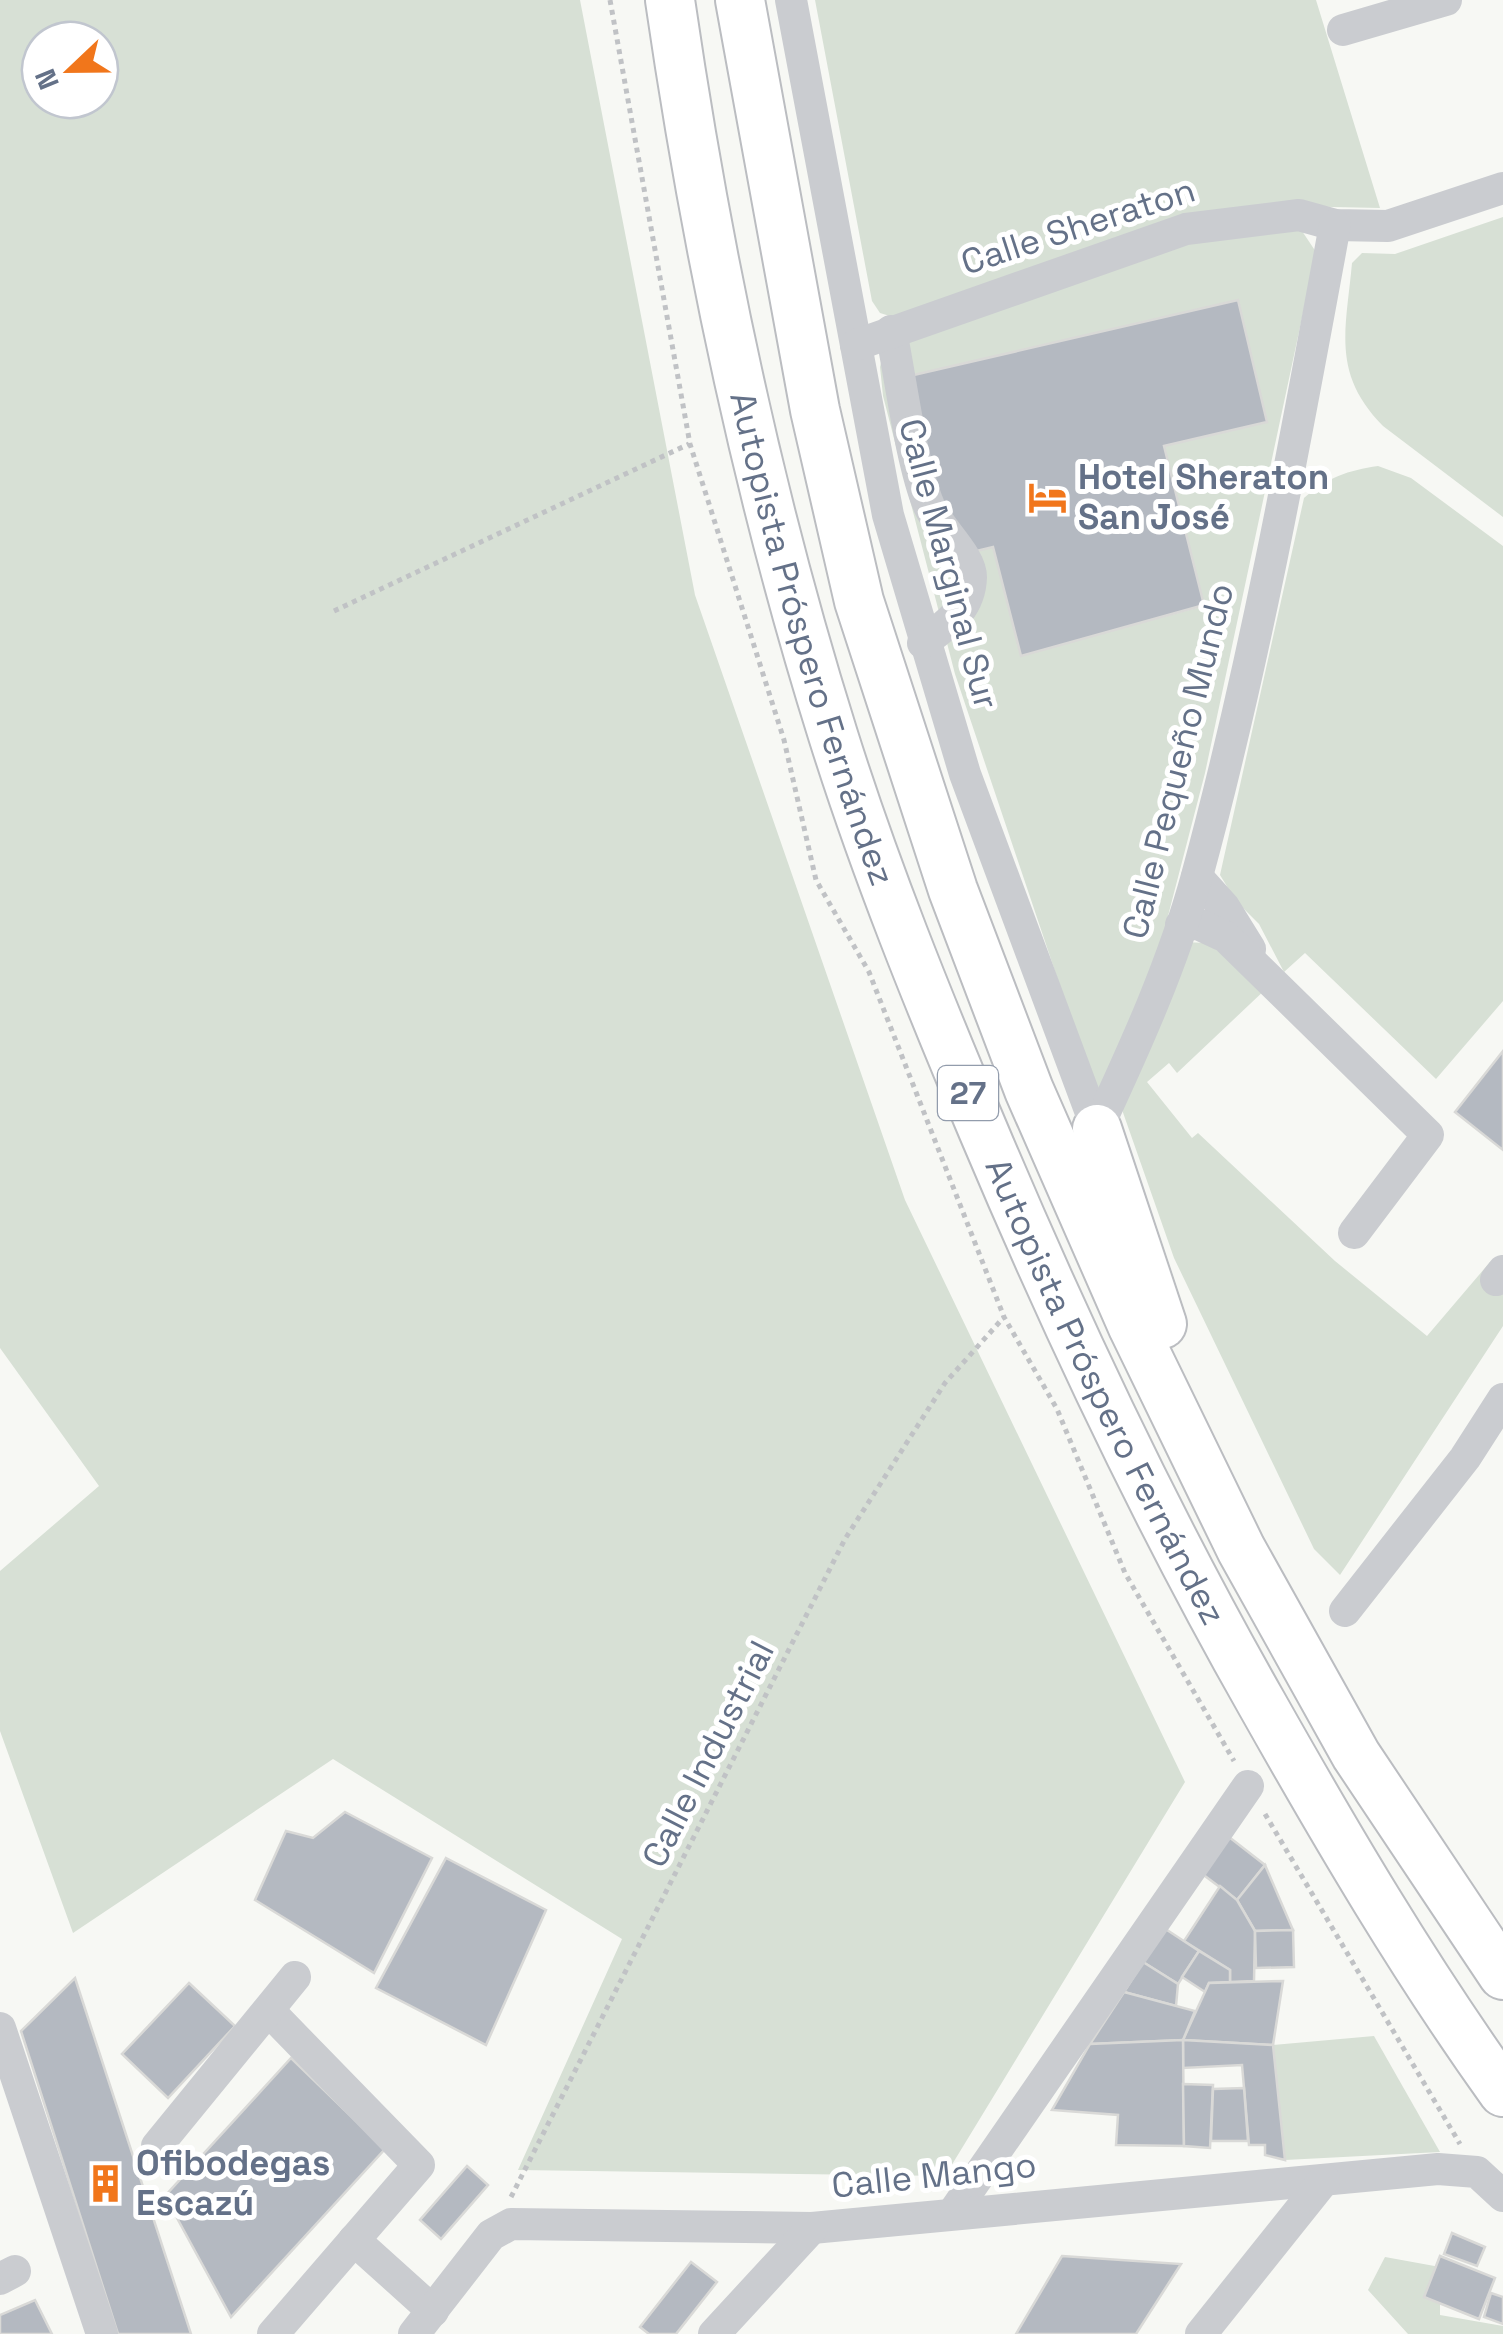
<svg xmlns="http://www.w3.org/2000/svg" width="1503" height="2334" viewBox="0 0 1503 2334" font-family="'Space Grotesk',sans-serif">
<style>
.green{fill:#d7e0d5;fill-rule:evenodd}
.building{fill:#b4b9c1;stroke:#d9d9d7;stroke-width:2.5}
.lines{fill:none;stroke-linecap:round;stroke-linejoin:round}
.highway-casing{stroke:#bbbdc1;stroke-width:52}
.path{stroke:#c0c2c5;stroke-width:5;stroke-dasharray:5 5;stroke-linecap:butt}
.minor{stroke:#caccd0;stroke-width:32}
.highway{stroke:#fff;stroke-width:48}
.labels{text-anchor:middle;stroke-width:10;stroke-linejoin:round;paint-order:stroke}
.shield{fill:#fff;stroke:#929cac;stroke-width:2.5}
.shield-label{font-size:32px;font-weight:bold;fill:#647188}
.street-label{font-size:35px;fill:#647188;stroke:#fff}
.poi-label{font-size:35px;font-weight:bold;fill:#647188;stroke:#fff;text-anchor:start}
</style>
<rect width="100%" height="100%" fill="#f7f8f4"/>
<g class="green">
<path d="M 0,0 L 580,0 L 695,595 L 905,1200 L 1185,1782 L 945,2176 L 518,2170 L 622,1939 L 333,1759 L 73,1933 L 0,1731 L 0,1571 L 99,1486 L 0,1348 ZM 40,40 L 100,40 L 100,100 L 40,100 Z"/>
<path d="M 815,0 L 1316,0 L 1380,208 L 1287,206 L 893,317 L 880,313 L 872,301 Z"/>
<path d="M 1503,217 L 1503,517 L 1383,426 C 1331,373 1346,330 1352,263 L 1362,253 L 1395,254 Z"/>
<path d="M 1278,228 L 1302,231 L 1316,252 L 1205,773 L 1154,970 L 1108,1083 L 1095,1090 L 955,674 L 883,396 L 880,367 L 884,350 L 1168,246 ZM 1238,300 L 1267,422 L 1164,446 L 1204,606 L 1021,656 L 993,547 L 934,560 L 893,380 Z"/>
<path d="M 1378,466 L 1411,478 L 1503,546 L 1503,1001 L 1436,1079 L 1305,953 L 1284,972 L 1259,924 L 1236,901 L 1220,875 L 1304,498 C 1326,478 1349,470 1378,466 Z"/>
<path d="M 1183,942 L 1207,943 L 1268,987 L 1177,1073 L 1169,1063 L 1147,1082 L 1192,1138 L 1198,1133 L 1335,1261 L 1427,1336 L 1490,1262 L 1503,1267 L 1503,1326 L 1340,1575 L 1314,1549 L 1174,1258 L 1120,1104 Z"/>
<path d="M 1374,2036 L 1440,2152 L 1285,2160 L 1273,2045 Z"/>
<path d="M 1385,2257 L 1440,2267 L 1440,2315 L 1503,2326 L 1503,2334 L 1408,2334 L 1368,2290 Z"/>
</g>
<g class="building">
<path d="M 1238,300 L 1267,422 L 1164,446 L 1204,605 L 1021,656 L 993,547 L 935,561 L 892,380 Z"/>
<path d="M 1503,1051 L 1503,1150 L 1455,1112 Z"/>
<path d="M 345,1812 L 432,1858 L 374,1973 L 255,1900 L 286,1831 L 313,1838 Z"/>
<path d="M 1229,1837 L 1265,1865 L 1237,1900 L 1201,1873 Z"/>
<path d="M 446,1858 L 546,1910 L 486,2045 L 376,1988 Z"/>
<path d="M 1265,1865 L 1293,1930 L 1255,1931 L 1237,1900 Z"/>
<path d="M 1220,1886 L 1237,1900 L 1255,1931 L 1254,1981 L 1230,1982 L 1230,1970 L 1184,1941 Z"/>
<path d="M 1164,1928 L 1199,1951 L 1178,1984 L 1143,1962 Z"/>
<path d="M 1293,1930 L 1294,1967 L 1256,1968 L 1255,1931 Z"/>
<path d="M 1199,1951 L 1230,1970 L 1230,1982 L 1209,1983 L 1205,1992 L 1182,1977 Z"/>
<path d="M 1143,1962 L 1178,1984 L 1176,2006 L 1124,1992 Z"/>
<path d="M 75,1978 L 191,2334 L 118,2334 L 21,2031 Z"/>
<path d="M 1283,1981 L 1273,2045 L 1183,2040 L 1209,1983 Z"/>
<path d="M 189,1983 L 235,2026 L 168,2098 L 122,2054 Z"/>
<path d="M 1124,1992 L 1195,2011 L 1183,2040 L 1090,2044 Z"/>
<path d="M 1183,2040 L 1273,2045 L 1285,2160 L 1265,2155 L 1265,2145 L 1249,2145 L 1242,2065 L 1183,2068 Z"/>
<path d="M 1183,2040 L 1184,2146 L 1116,2145 L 1118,2115 L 1052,2110 L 1090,2044 Z"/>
<path d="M 291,2058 L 385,2149 L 231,2317 L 165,2196 Z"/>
<path d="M 1183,2084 L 1213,2085 L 1210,2148 L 1184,2146 Z"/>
<path d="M 1244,2088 L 1248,2141 L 1211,2141 L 1213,2089 Z"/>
<path d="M 467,2166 L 488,2185 L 441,2239 L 420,2220 Z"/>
<path d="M 1452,2233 L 1485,2247 L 1477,2266 L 1444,2254 Z"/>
<path d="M 1062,2256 L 1181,2264 L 1136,2334 L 1016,2334 Z"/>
<path d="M 1440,2256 L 1495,2278 L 1479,2319 L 1424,2297 Z"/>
<path d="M 691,2262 L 717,2282 L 676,2334 L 649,2334 L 640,2327 Z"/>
<path d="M 1491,2293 L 1503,2297 L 1503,2324 L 1484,2317 Z"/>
<path d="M 35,2300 L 52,2334 L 0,2334 L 0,2315 Z"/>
</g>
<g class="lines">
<defs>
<g id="highway">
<path id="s1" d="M 670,0 C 706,247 758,496 833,735 C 875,869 928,1000 983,1130 C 1066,1327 1156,1518 1262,1704 C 1337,1837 1414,1968 1503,2092"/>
<path d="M 740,0 L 815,410 L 859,601 L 953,890 L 1029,1090 L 1133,1327 L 1241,1549 L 1356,1755 L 1503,1975"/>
<path d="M 1097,1129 L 1162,1324"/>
</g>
</defs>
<use href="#highway" class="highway-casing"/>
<g class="path">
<path d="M 610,0 L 690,444 L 784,740 L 816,880 L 869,972 L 1004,1317 L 1057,1409 L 1125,1573 L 1234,1761"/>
<path d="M 334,611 L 689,444"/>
<path d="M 1265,1814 L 1460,2144"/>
<path d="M 511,2197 L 845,1539 L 945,1383 L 1004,1317"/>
</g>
<g class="minor">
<path d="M 791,0 L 888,515 L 965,774 L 1097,1129"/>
<path d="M 1343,30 L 1446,0"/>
<path d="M 891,331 C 901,380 911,463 929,506 C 940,530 971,556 971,577 C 970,610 947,624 923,643"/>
<path d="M 856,345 L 1186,229 L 1299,215 L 1335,225 L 1388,226 L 1503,188"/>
<path d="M 1197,877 L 1224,907 L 1250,949"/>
<path d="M 1181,925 L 1198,924 L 1226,937 L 1428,1135 L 1354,1233"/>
<path d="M 1097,1129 C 1135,1047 1173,964 1197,876 C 1255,663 1295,443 1335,225"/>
<path d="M 1496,1280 L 1503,1271"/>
<path d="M 1345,1611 L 1465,1458 L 1503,1399"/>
<path d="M 269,2011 L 419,2165 L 273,2334"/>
<path d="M 0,2028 L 102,2334"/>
<path d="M 157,2146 L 295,1977"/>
<path d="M 953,2213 L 1248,1786"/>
<path d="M 354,2240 L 433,2311"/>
<path d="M 0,2279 L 15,2271"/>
<path d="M 414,2334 L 491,2235 L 511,2224 L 812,2228 L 1438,2169 L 1477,2172 L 1503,2196"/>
<path d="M 714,2334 L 812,2228"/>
<path d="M 1201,2334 L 1324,2180"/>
</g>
<use href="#highway" class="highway"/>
</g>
<defs>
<symbol id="hotel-bare" viewBox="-9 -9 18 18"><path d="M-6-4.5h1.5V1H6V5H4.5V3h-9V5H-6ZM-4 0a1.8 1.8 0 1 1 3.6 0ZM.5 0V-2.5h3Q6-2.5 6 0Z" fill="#f1761b" stroke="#fff" stroke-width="2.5" paint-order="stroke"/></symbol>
<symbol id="building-bare" viewBox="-9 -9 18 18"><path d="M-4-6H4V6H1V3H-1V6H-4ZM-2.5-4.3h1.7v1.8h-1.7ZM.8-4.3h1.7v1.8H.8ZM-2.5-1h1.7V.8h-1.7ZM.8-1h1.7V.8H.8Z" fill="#f1761b" stroke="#fff" stroke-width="2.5" paint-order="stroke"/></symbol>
</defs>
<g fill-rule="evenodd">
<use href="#hotel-bare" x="1020" y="470" width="55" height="55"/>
<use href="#building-bare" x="78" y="2156" width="55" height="55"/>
</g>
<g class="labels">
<rect class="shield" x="938" y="1066" width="60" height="54" rx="8"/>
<g class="shield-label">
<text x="968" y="1104">27</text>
</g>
<g class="street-label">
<text transform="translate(1078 226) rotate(-18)" y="12">Calle Sheraton</text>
<text transform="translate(949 564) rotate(75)" y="12">Calle Marginal Sur</text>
<text dy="12" stroke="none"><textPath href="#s1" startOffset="655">Autopista Próspero Fernández</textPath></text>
<text transform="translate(1178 761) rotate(-76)" y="12">Calle Pequeño Mundo</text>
<text dy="12" stroke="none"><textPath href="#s1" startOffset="1465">Autopista Próspero Fernández</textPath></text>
<text transform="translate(708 1754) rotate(-63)" y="12">Calle Industrial</text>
<text transform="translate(934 2175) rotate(-6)" y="12">Calle Mango</text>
</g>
<g class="poi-label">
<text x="1078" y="489">Hotel Sheraton<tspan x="1078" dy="40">San José</tspan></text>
<text x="136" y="2175">Ofibodegas<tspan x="136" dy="40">Escazú</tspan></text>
</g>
</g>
<g transform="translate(70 70) rotate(248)"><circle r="48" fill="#ffffff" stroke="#c1c6cf" stroke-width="2.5"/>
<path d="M0-8L18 38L0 25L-18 38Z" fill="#f1761b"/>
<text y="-15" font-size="28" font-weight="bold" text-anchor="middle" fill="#647188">N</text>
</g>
</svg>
